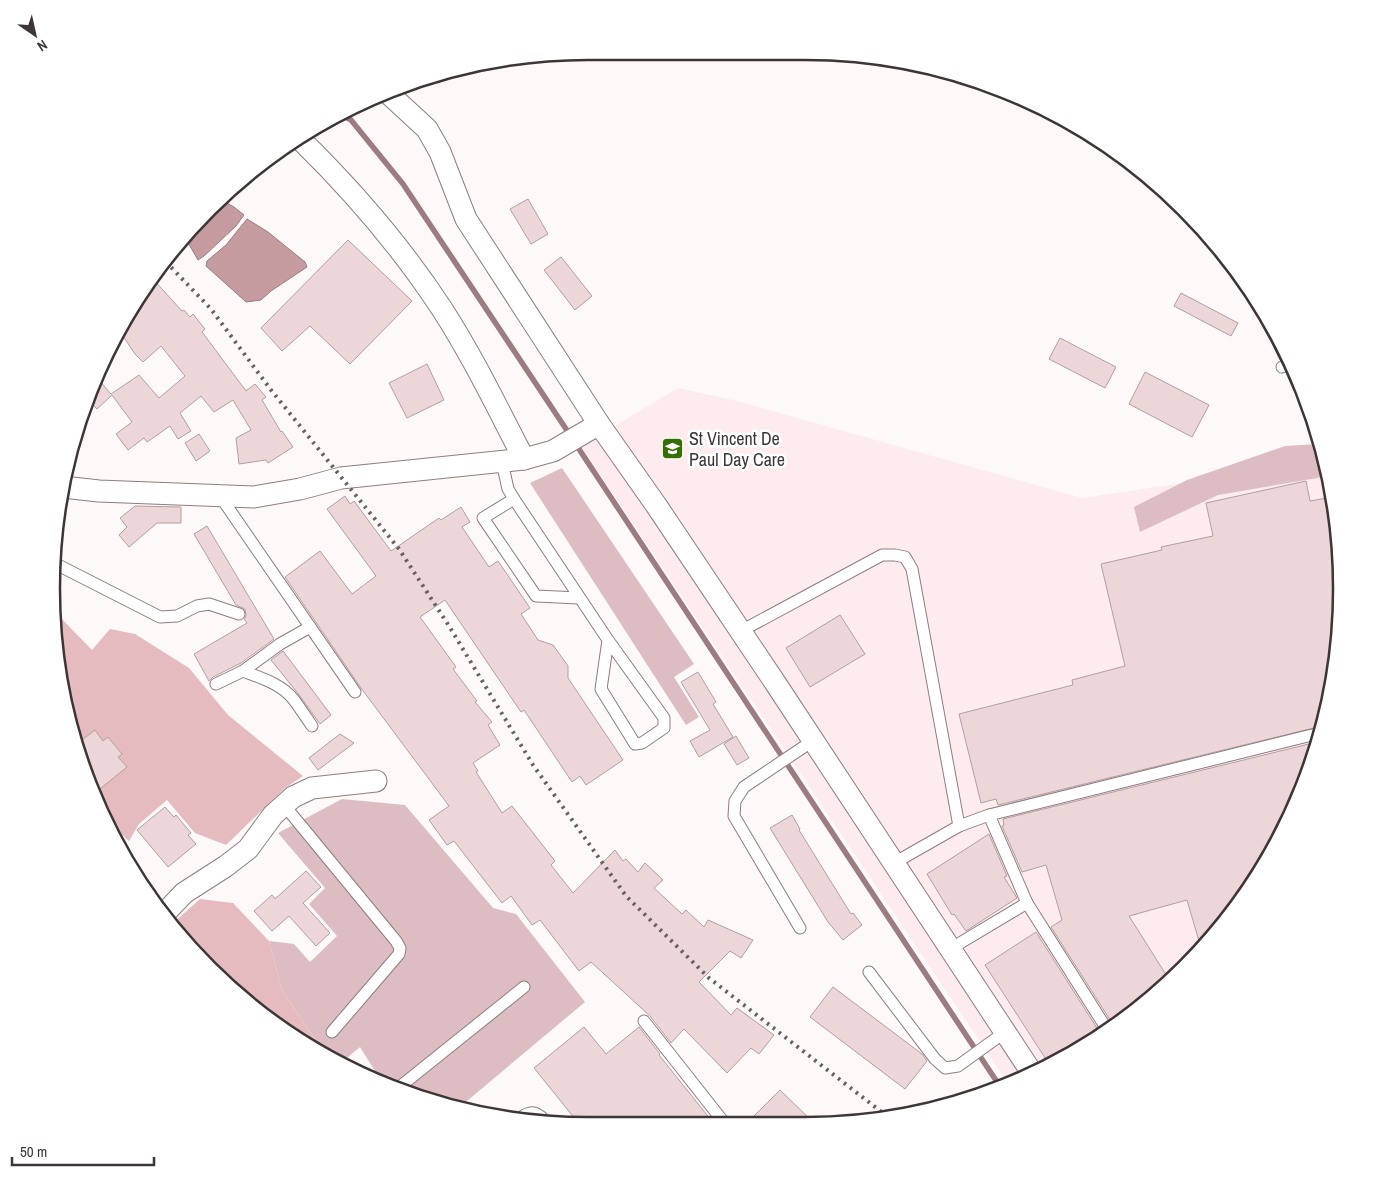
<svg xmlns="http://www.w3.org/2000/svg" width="1393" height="1177" viewBox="0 0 1393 1177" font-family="'Archivo Narrow',sans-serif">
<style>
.built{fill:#feebed}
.green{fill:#ddbdc1}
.forest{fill:#e6bbc0}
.water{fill:#c59ba0;stroke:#9c7c80}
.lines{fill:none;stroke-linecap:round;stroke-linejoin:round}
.stream{stroke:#9c7c80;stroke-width:5.5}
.building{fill:#ecd6d8;stroke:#b39ea1}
.service-casing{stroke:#907c7e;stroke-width:13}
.minor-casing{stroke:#907c7e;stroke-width:23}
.service{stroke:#fff;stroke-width:11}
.minor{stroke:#fff;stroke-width:21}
.rail{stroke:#686061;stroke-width:4;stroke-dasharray:2.5 5;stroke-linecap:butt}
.labels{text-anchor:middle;stroke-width:5;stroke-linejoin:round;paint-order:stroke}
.poi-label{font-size:18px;fill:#3e3536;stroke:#fff;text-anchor:start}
.rim{fill:none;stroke:#3e3536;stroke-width:2.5}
</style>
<rect width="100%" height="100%" fill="#fdf9f9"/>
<path class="built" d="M 678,388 L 737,401 L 1082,498 L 1325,462 L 1331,484 L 1342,589 L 1331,694 L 1301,794 L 1251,887 L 1184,969 L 1103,1035 L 1009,1085 L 581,446 Z"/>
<g class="green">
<path d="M 1319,444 L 1329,476 L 1218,495 L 1140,532 L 1134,507 L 1187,480 L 1285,446 Z"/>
<path d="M 562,468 L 694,664 L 674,677 L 699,717 L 686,725 L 530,483 Z"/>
<path d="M 342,799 L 405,805 L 493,908 L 516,914 L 585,1002 L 461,1106 L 432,1101 L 429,1096 L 416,1097 L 389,1085 L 375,1071 L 360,1047 L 341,1063 L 326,1056 L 282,990 L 269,941 L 294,944 L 310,962 L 337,936 L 309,904 L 325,888 L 278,833 Z"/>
</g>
<g class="forest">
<path d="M 56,613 L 92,650 L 110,629 L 135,634 L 189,668 L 228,715 L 303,776 L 285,788 L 226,845 L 195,833 L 167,800 L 139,824 L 129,841 L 112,825 L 109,826 L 92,794 L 56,659 Z"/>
<path d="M 200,899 L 233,903 L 269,941 L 282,990 L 326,1056 L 320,1054 L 209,969 L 172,924 Z"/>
</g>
<g class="water">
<path d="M 221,200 L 234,207 L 244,215 L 236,226 L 204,256 L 198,260 L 186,239 Z"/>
<path d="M 247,219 L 268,232 L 305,262 L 307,267 L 271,291 L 261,300 L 246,302 L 206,266 L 207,261 L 226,245 Z"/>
</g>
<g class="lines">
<g class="stream">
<path d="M 340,114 L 351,120 L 403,184 L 570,435"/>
<path d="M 575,443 L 1001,1088"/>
</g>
</g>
<g class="building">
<path d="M 528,199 L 548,234 L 531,244 L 510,209 Z"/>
<path d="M 348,240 L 412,301 L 350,364 L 310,326 L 282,351 L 261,328 Z"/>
<path d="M 561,257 L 592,296 L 575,310 L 544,270 Z"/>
<path d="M 152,278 L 182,311 L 184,310 L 190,317 L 193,314 L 205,329 L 202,332 L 246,391 L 255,384 L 266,397 L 262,400 L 281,432 L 282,431 L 293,447 L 268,463 L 266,460 L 239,464 L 236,438 L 251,430 L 233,400 L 214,412 L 201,396 L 180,413 L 191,431 L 178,439 L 170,426 L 147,442 L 144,438 L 128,450 L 116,434 L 132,422 L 112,395 L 97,409 L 88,400 L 98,379 L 111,394 L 139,375 L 159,398 L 185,376 L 161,346 L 143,362 L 135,354 L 121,333 L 142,290 Z"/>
<path d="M 1181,293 L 1238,323 L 1231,336 L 1174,306 Z"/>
<path d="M 1060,338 L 1116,367 L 1105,388 L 1049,359 Z"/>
<path d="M 427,364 L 444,400 L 407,418 L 389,383 Z"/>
<path d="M 1145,372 L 1209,405 L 1192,437 L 1129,404 Z"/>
<path d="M 199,434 L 210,451 L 196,461 L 185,443 Z"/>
<path d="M 1306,481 L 1310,501 L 1333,497 L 1342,589 L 1331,694 L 1322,726 L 998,805 L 996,799 L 981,803 L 959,714 L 1073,685 L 1072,680 L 1125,666 L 1101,564 L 1162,550 L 1161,547 L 1213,536 L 1206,503 Z"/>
<path d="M 345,496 L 350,504 L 354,501 L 391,551 L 439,518 L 441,520 L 461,507 L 470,522 L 462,527 L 489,567 L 498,561 L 530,608 L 521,614 L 538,640 L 553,645 L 568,666 L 568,678 L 623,760 L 586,785 L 580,776 L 572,782 L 524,710 L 521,712 L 445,600 L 420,617 L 456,667 L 453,669 L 477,701 L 475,702 L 492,722 L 488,725 L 500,745 L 473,763 L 478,771 L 476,772 L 502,813 L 512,806 L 555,861 L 551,865 L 573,893 L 615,850 L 623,861 L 626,859 L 638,872 L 645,863 L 663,880 L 654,888 L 682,914 L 686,910 L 704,927 L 708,920 L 753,940 L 741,958 L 730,951 L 699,982 L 731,1015 L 737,1008 L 774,1035 L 759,1054 L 751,1048 L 727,1073 L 684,1029 L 671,1043 L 650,1016 L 591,962 L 579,971 L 540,920 L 532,925 L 511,896 L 502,903 L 454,841 L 447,845 L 429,820 L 449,806 L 361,688 L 285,577 L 320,551 L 352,594 L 376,576 L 327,509 Z"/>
<path d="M 135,506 L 181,507 L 181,523 L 157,523 L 129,547 L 119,535 L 127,527 L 120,518 Z"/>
<path d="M 207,526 L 274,639 L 241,663 L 213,677 L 209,681 L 194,654 L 247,623 L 244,619 L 246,616 L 245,609 L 236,605 L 194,534 Z"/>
<path d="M 840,615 L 865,654 L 810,687 L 786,648 Z"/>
<path d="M 283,651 L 331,715 L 320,724 L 300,696 L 271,660 Z"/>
<path d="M 698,672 L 716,702 L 713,704 L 733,737 L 699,757 L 690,741 L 710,730 L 681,682 Z"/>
<path d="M 95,730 L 103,741 L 108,737 L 122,754 L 118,757 L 127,767 L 100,789 L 86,770 L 78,743 Z"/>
<path d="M 340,734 L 354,743 L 318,770 L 309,758 Z"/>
<path d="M 736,736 L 749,758 L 737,765 L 724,744 Z"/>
<path d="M 1317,742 L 1301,794 L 1251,887 L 1209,938 L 1199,941 L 1187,900 L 1129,916 L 1170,981 L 1114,1026 L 1051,927 L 1062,920 L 1046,865 L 1022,872 L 1002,826 L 1004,825 L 1003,819 Z"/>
<path d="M 165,807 L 174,817 L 176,815 L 191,833 L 188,835 L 196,844 L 168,867 L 137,830 Z"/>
<path d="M 792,815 L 800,829 L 799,830 L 851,914 L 853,913 L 862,925 L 843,940 L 828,922 L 770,828 Z"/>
<path d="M 989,834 L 1007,876 L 1004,877 L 1017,898 L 966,931 L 954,914 L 952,915 L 927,874 Z"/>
<path d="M 306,871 L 321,887 L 303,903 L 330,933 L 316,946 L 289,916 L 272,931 L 254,911 L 272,895 L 275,899 Z"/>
<path d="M 1036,932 L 1102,1036 L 1049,1064 L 985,965 Z"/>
<path d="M 833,987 L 922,1054 L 927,1061 L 905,1089 L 810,1017 Z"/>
<path d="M 584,1027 L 606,1054 L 639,1027 L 660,1054 L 659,1055 L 715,1125 L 580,1125 L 534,1068 Z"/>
<path d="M 780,1090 L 816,1125 L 745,1125 Z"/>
</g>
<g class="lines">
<defs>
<g id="service">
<path d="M 1282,367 L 1291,365"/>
<path d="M 502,462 L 508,489 L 514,499 L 483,518 L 536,596 L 579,598"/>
<path d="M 220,496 L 355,692"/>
<path d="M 514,499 L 608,640 L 601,689 L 635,744 L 642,743 L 664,728 L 664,718 L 608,640"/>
<path d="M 56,564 L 160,617 L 177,616 L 197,606 L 209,604 L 239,614"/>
<path d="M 741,631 L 882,555 L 895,555 L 905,557 L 912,569 L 959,826"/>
<path d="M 243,671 C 261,678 282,684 294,700 C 300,708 306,717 312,726"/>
<path d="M 216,684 L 243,671 L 280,644 L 310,627"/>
<path d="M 284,805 L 396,941 L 400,948 L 399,954 L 332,1032"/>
<path d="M 989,815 L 1027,903 L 1108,1031"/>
<path d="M 894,863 L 959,826 L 989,815 L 1320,733"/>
<path d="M 800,928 L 734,816 L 735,801 L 744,787 L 814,740"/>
<path d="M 950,949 L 1027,903"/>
<path d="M 869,972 L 935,1059 L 945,1068 L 958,1066 L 1005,1032"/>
<path d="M 644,1021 L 726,1125"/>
<path d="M 397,1089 L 524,987"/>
<path d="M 520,1118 C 532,1109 538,1112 547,1123"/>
</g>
<g id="minor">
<path d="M 388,93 L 427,129 L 440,152 L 466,219 L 599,424 L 656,505 L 776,684 L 1032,1073"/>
<path d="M 301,140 C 353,191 402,248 442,309 C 473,357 498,409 524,459"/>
<path d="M 63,487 L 99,491 L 254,497 L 300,489 L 341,478 L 524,459 L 553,451 L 599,424"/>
<path d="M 164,914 L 184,893 L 226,866 L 248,849 L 273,815 L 293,797 L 312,788 L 376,781"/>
</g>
</defs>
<use href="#service" class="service-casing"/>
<use href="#minor" class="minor-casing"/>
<use href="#service" class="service"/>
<use href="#minor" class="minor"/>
<path class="rail" d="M 166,262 L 211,309 L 271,390 L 399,549 L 449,626 L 533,765 L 626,896 L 709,978 L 888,1117"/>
</g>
<defs>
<symbol id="school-square" viewBox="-11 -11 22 22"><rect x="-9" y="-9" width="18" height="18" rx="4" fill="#336f01" stroke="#fff"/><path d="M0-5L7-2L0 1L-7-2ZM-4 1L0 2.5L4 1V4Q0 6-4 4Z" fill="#fff"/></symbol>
</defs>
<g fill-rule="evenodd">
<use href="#school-square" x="660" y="436" width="25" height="25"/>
</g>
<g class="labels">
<g class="poi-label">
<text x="689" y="445">St Vincent De<tspan x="689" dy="21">Paul Day Care</tspan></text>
</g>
</g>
<path d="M0 0H1393V1177H0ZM588 60H805A528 528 0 0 1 1333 588V589A528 528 0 0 1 805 1117H588A528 528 0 0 1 60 589V588A528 528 0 0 1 588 60Z" fill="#fff" fill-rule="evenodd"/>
<path class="rim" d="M588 60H805A528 528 0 0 1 1333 588V589A528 528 0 0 1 805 1117H588A528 528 0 0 1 60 589V588A528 528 0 0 1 588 60Z"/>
<g transform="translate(35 35) rotate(146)" stroke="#ffffff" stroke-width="4" paint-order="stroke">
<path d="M0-4L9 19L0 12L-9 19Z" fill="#3e3536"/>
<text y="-8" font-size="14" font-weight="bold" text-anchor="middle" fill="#3e3536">N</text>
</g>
<path d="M12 1157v8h142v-8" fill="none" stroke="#3e3536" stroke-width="2.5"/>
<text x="20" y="1157" font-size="15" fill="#3e3536" stroke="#ffffff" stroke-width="4" paint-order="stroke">50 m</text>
</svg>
